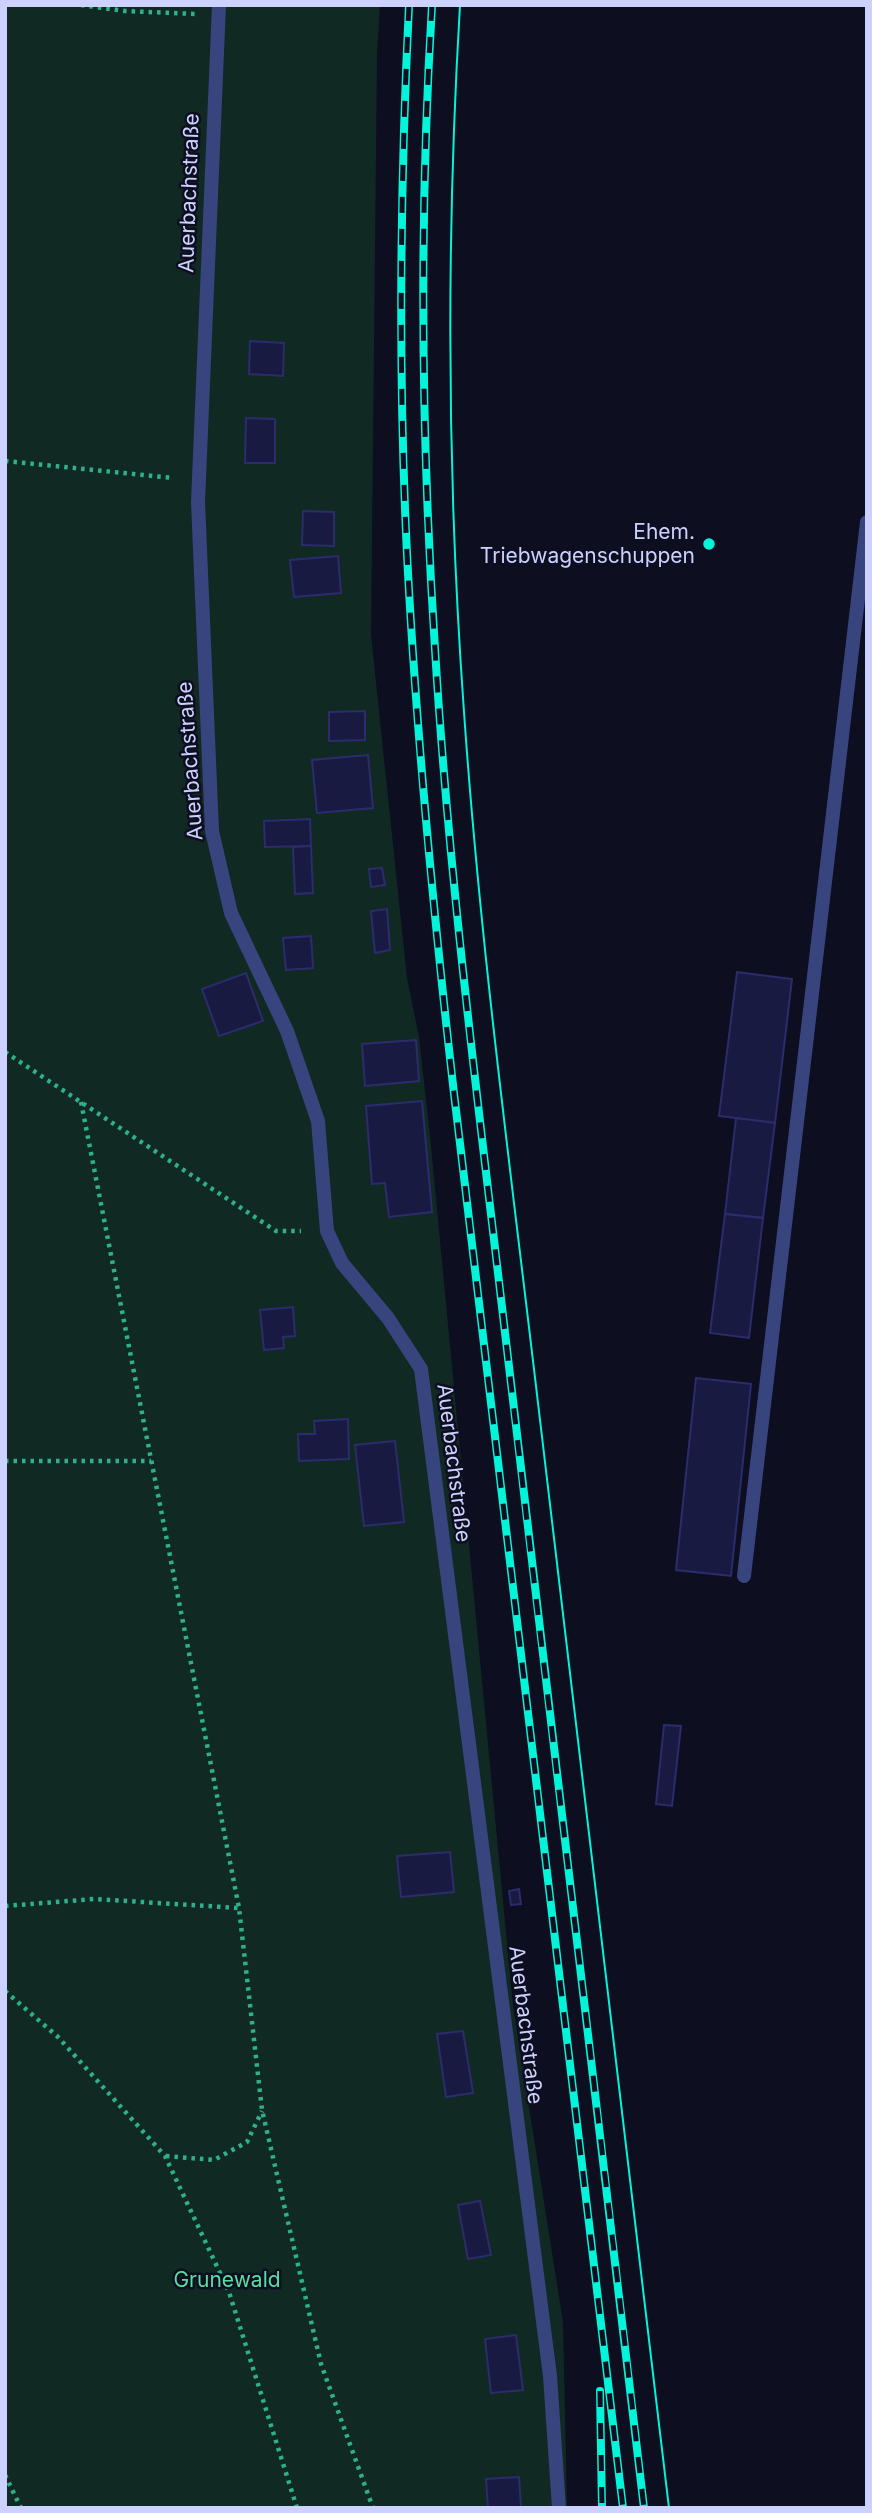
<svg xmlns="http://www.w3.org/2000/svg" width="872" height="2513" viewBox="0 0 872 2513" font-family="Inter,sans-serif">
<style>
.green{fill:#102a23}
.building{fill:#191a41;stroke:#2b2c6c;stroke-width:2}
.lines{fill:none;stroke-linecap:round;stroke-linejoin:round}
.path{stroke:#2fb08d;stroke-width:4.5;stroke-dasharray:3.5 5;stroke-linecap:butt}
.service{stroke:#38447e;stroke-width:14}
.tram{stroke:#03f4d9;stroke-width:2}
.rail-casing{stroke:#03f4d9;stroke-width:8}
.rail{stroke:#0d0e20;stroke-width:5;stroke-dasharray:16;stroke-linecap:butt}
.poi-dot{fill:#03f4d9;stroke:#0d0e20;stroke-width:2.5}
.labels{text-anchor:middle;stroke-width:5;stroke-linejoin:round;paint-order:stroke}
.street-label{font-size:21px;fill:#ccd1fe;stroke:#0d0e20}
.poi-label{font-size:21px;fill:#ccd1fe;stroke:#0d0e20;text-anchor:end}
.park-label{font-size:21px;fill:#5adda1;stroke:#0d0e20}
</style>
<rect width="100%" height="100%" fill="#0d0e20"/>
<path class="green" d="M 5,5 L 380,5 L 377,55 L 371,635 L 407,978 L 419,1037 L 430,1136 L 513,2006 L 563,2322 L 567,2508 L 5,2508 Z"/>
<g class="building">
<path d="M 250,341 L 284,343 L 283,376 L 249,374 Z"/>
<path d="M 246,418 L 275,419 L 275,463 L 245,463 Z"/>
<path d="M 303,511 L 334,512 L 334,546 L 302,545 Z"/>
<path d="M 338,556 L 341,593 L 294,597 L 290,560 Z"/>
<path d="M 365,711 L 365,740 L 329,741 L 329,712 Z"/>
<path d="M 368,755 L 373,808 L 317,813 L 312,760 Z"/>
<path d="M 310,819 L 311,846 L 265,847 L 264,821 Z"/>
<path d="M 311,846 L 313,893 L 295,894 L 293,847 Z"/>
<path d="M 382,868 L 385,885 L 371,887 L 369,869 Z"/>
<path d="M 387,909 L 390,950 L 375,953 L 371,911 Z"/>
<path d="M 311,936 L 313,968 L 286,970 L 283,938 Z"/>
<path d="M 737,972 L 792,979 L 775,1123 L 719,1116 Z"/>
<path d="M 246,973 L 263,1021 L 219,1036 L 202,989 Z"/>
<path d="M 416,1040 L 419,1081 L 365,1086 L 362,1044 Z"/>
<path d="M 422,1101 L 432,1212 L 389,1217 L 385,1183 L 372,1184 L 366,1106 Z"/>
<path d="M 736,1118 L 775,1123 L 763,1218 L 725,1214 Z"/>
<path d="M 725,1214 L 763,1218 L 749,1338 L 710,1333 Z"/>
<path d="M 293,1307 L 295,1336 L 283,1337 L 284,1348 L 264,1350 L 260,1310 Z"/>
<path d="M 696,1378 L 751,1384 L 731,1576 L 676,1570 Z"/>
<path d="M 348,1419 L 349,1459 L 299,1461 L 298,1434 L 315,1434 L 314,1421 Z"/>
<path d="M 395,1441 L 404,1522 L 364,1526 L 355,1445 Z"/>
<path d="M 664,1725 L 681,1726 L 672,1806 L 656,1804 Z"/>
<path d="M 450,1852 L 454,1892 L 401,1897 L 397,1856 Z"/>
<path d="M 519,1889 L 521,1904 L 511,1905 L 509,1891 Z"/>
<path d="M 463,2031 L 473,2093 L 446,2097 L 437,2034 Z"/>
<path d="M 480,2201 L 491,2255 L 468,2259 L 458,2205 Z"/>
<path d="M 516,2335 L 523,2390 L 491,2393 L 485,2339 Z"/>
<path d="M 519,2477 L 521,2508 L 488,2508 L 486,2479 Z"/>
</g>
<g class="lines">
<g class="path">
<path d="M 81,5 L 125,11 L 196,14"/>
<path d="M 5,461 L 173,478"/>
<path d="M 5,1052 L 276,1231 L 301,1231"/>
<path d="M 81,1102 L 239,1908 L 262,2110 L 321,2364 L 373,2508"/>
<path d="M 5,1461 L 151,1461"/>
<path d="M 5,1906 L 94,1899 L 239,1908"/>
<path d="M 5,1991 L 58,2037 L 165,2156 L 229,2292 L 297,2508"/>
<path d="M 166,2156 L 214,2160 L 247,2142 L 262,2111"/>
<path d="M 5,2475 L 21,2508"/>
</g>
<g class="service">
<path d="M 219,5 L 198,502 L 212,831 L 231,913 L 287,1031 L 318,1121 L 327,1231 L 342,1263 L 388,1318 L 421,1369 L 550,2376 L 559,2508"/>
<path d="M 744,1576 L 867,522"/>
</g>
<path class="tram" d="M 460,5 C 446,241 447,477 464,712 C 480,943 511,1173 538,1403 C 582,1772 625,2140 669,2508"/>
<defs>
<g id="rail">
<path d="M 409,5 C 400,188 398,371 407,554 C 416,731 433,908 453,1085 L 623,2508"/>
<path d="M 432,5 C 419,219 421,435 435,649 C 449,881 479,1110 506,1341 C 551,1730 599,2119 644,2508"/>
<path d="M 600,2391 L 602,2508"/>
</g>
</defs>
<use href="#rail" class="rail-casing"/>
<use href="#rail" class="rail"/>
</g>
<circle class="poi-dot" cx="709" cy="544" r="7"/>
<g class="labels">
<g class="street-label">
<text transform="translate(189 193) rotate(-88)" y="7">Auerbachstraße</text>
<text transform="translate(190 761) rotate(-94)" y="7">Auerbachstraße</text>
<text transform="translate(454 1463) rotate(83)" y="7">Auerbachstraße</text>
<text transform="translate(526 2025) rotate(83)" y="7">Auerbachstraße</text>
</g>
<g class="poi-label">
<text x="695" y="539">Ehem.<tspan x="695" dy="24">Triebwagenschuppen</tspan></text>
</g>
<g class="park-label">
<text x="227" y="2287">Grunewald</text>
</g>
</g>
<rect width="872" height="2513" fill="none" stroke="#ccd1fe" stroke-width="14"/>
</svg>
